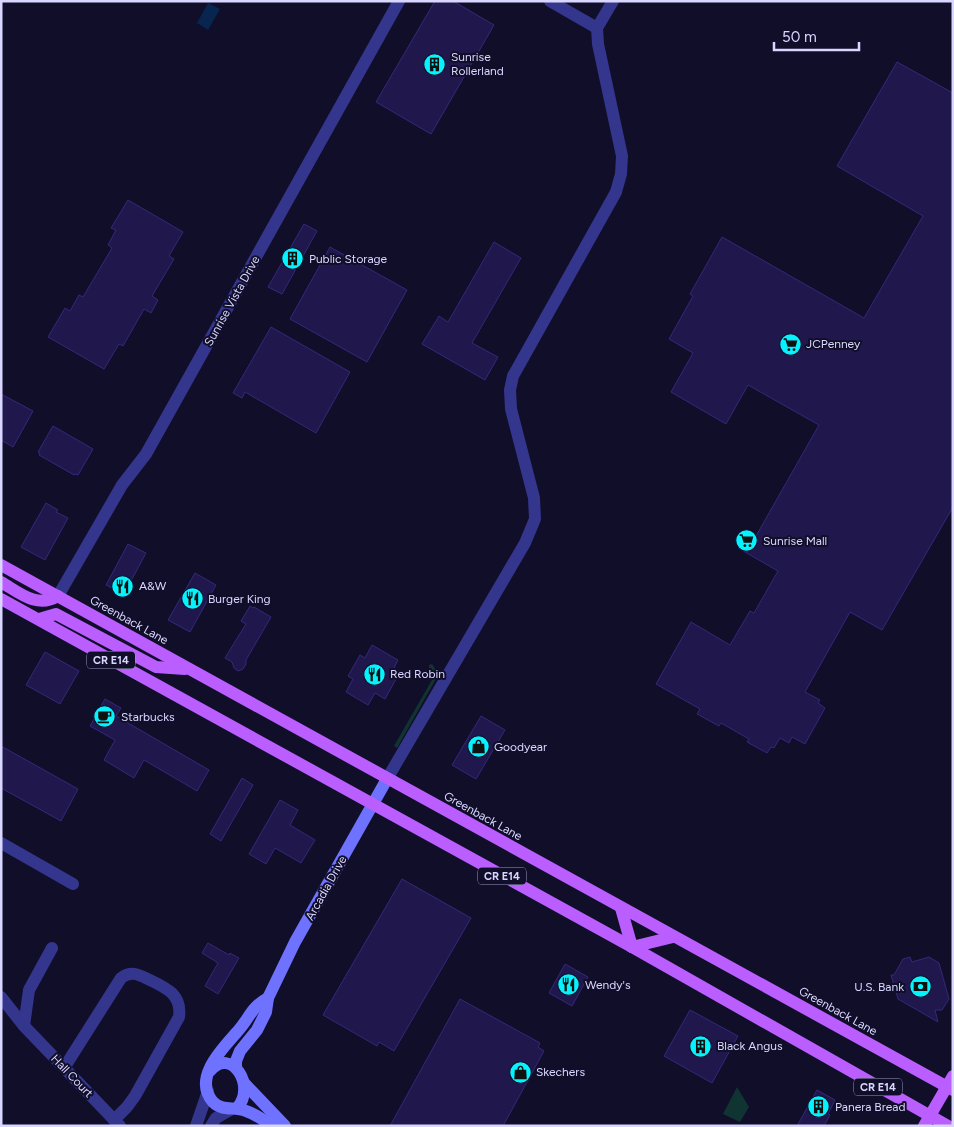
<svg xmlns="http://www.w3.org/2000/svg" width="954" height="1127" viewBox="0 0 954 1127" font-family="Figtree,sans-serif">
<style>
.green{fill:#103431}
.water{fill:#07254f}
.building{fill:#20184d;stroke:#34287b}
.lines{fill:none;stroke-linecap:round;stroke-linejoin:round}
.street{stroke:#34368d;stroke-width:12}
.secondary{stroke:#6e72ff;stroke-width:12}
.primary{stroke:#ba5eff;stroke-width:12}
.labels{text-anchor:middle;stroke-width:4;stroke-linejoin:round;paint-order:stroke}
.shield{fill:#110e2a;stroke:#9d9bbf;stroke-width:1}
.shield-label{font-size:11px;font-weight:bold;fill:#d9d7ff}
.poi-label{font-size:12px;fill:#d9d7ff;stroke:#110e2a;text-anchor:start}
.street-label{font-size:12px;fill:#d9d7ff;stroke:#110e2a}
</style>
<rect width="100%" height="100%" fill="#110e2a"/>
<g class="green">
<path d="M 432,664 L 436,670 L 437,677 L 397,748 L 394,746 L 436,673 L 429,669 L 429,665 Z"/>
<path d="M 737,1087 L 749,1107 L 740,1122 L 723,1114 Z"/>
</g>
<path class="water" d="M 208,3 L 220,9 L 208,30 L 197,23 Z"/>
<g class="building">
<path d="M 435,1 L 453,1 L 494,25 L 431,134 L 376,102 Z"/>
<path d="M 897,62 L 953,93 L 953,507 L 882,630 L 850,612 L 805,692 L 820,700 L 818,703 L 825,708 L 805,744 L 792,737 L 789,743 L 780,738 L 774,748 L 771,747 L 767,753 L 747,742 L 749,739 L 721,723 L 719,726 L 697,714 L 700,709 L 656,684 L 691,622 L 730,645 L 750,611 L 754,613 L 778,571 L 738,548 L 748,531 L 756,536 L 819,425 L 748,385 L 726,424 L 671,392 L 693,353 L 669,339 L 693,296 L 690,294 L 722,237 L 864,318 L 923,216 L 837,166 Z"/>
<path d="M 128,200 L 183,232 L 169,256 L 174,259 L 152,296 L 158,300 L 151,313 L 144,309 L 123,346 L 119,344 L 104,369 L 48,337 L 65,308 L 70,311 L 79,295 L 83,297 L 112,248 L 108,245 L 116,230 L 111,228 Z"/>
<path d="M 304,224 L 317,231 L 282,294 L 268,287 Z"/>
<path d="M 494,242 L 521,258 L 472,343 L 498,357 L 485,380 L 422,344 L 439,316 L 448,322 Z"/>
<path d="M 330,247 L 407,290 L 367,362 L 290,319 Z"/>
<path d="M 271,327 L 350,372 L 316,433 L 245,392 L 242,398 L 233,393 Z"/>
<path d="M 1,394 L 33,411 L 13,447 L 1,440 Z"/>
<path d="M 53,426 L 93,449 L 78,475 L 75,474 L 74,475 L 39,455 L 40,453 L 38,452 Z"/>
<path d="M 46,503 L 58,510 L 56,512 L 68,518 L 45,560 L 21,547 Z"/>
<path d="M 128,544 L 146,553 L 124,594 L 106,585 Z"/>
<path d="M 195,573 L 216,585 L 190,632 L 168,620 Z"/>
<path d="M 250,606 L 253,608 L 254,607 L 271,617 L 246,660 L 246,664 L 243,669 L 238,671 L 234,668 L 232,662 L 225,658 L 246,624 L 241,621 Z"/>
<path d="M 372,645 L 398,660 L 394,668 L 400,672 L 385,699 L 375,693 L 368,705 L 346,692 L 353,679 L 348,676 L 360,655 L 365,658 Z"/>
<path d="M 45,652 L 79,671 L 60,704 L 26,685 Z"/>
<path d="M 105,699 L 121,708 L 116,716 L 209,770 L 197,791 L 144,760 L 134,778 L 104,760 L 115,740 L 90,726 Z"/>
<path d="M 481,716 L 505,730 L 476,779 L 452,765 Z"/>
<path d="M 1,746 L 78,789 L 61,821 L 1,788 Z"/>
<path d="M 242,778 L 253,785 L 221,841 L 210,834 Z"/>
<path d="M 280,800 L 298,810 L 290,825 L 315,840 L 301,863 L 275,848 L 266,864 L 249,854 Z"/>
<path d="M 402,879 L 471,918 L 394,1051 L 379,1042 L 377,1046 L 323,1015 Z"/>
<path d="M 208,943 L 229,955 L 230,953 L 239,958 L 218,994 L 205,986 L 218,963 L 202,953 Z"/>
<path d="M 910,957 L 912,962 L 929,957 L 939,963 L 949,999 L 942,1010 L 935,1010 L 938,1022 L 898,999 L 891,975 L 894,975 L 903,959 Z"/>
<path d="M 565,964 L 588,977 L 572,1006 L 549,993 Z"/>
<path d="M 460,999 L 540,1043 L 538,1047 L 544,1051 L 503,1126 L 390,1126 Z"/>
<path d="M 690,1010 L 738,1036 L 712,1083 L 664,1056 Z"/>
<path d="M 817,1090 L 835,1100 L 828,1114 L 830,1115 L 824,1126 L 797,1126 Z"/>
</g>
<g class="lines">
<g class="street">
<path d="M 550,1 L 597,28"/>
<path d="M 58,596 L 122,485 L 146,454 L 399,1"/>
<path d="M 387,779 L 525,543 L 535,519 L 534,498 L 511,409 L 510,390 L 513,376 L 616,192 L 621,174 L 622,156 L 598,44 L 597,28 L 613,1"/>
<path d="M 1,843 L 73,884"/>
<path d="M 1,997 L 24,1026 L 120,1126"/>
<path d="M 24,1026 L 29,990 L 52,948"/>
<path d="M 64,1068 L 121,978 C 132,970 139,975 150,980 C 167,988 182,995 179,1017 L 135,1096 L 127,1107 L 114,1120"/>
<path d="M 196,1126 L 208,1091"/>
<path d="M 211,1126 L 216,1118 L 230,1110"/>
</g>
<g class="secondary">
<path d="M 268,998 C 250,1008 250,1018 237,1032 C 223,1048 192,1078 213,1102 C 223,1112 234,1106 246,1111 C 255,1114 264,1120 272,1126"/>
<path d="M 236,1068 L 236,1061 L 240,1051 L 257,1030 L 266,1012 L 268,998 L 295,942 L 387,779"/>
<path d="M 210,1071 C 231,1046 257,1086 237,1108"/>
<path d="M 244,1083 L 285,1126"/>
</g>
<g class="primary">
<path d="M 1,565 L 953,1090"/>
<path d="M 1,582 C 20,593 37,609 58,596"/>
<path d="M 1,599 L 632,947 L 948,1126"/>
<path d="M 39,619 L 56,614 L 156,667 L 185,669"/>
<path d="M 621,908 L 632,947"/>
<path d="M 632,947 L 673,937"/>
<path d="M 924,1126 L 953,1076"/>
</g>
</g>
<defs>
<symbol id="building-disc" viewBox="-11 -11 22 22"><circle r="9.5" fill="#03f3ff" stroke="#110e2a"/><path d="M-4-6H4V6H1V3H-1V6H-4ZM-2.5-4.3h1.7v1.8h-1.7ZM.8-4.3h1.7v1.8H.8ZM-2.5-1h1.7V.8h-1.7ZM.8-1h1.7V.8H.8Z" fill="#111"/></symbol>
<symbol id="supermarket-disc" viewBox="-11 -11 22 22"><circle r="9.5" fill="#03f3ff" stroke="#110e2a"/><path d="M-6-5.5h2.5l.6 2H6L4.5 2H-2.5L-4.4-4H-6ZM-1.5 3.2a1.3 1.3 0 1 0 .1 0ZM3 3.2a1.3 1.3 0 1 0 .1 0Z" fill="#111"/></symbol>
<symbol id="restaurant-disc" viewBox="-11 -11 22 22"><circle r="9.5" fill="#03f3ff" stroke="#110e2a"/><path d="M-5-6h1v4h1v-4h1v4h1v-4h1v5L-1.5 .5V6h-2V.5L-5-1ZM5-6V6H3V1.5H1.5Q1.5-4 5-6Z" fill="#111"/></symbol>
<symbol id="cafe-disc" viewBox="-11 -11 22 22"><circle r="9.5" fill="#03f3ff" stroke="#110e2a"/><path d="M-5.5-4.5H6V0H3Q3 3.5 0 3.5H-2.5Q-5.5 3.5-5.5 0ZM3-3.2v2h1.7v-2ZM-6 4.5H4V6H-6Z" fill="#111"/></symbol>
<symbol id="shop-disc" viewBox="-11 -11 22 22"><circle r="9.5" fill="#03f3ff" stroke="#110e2a"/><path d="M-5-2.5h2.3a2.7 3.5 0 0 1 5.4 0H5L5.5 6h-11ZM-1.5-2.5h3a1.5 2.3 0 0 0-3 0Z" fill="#111"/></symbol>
<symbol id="bank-disc" viewBox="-11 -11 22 22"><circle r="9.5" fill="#03f3ff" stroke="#110e2a"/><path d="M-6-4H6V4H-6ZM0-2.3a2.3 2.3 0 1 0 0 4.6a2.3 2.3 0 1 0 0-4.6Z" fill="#111"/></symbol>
</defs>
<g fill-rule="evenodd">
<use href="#building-disc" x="422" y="52" width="25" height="25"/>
<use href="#building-disc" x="280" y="246" width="25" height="25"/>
<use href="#supermarket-disc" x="778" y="332" width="25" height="25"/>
<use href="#supermarket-disc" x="734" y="528" width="25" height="25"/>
<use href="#restaurant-disc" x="110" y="574" width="25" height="25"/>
<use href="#restaurant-disc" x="180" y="586" width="25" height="25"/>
<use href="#restaurant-disc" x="362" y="662" width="25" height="25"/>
<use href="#cafe-disc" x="92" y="704" width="25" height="25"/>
<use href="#shop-disc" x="466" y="734" width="25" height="25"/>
<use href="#restaurant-disc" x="556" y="972" width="25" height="25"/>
<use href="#bank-disc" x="908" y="974" width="25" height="25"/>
<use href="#building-disc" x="688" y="1034" width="25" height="25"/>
<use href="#shop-disc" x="508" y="1060" width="25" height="25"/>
<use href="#building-disc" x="806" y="1094" width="25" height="25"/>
</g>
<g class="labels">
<g class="shield">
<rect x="87" y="651.5" width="48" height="17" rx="4"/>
<rect x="478" y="867.5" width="48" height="17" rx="4"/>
<rect x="854" y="1078.5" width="48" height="17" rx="4"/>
</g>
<g class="shield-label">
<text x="111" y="664">CR E14</text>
<text x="502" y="880">CR E14</text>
<text x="878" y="1091">CR E14</text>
</g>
<g class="poi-label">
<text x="451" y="61">Sunrise<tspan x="451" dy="14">Rollerland</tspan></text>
<text x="309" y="263">Public Storage</text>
<text x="806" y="348">JCPenney</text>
<text x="763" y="545">Sunrise Mall</text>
<text x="139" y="590">A&amp;W</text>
<text x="208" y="603">Burger King</text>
<text x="390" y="678">Red Robin</text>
<text x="121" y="721">Starbucks</text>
<text x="494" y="751">Goodyear</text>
<text x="585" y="989">Wendy's</text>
<text x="904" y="991" text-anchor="end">U.S. Bank</text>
<text x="717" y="1050">Black Angus</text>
<text x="536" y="1076">Skechers</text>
<text x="835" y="1111">Panera Bread</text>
</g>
<g class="street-label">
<text transform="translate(232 301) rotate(-61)" y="4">Sunrise Vista Drive</text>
<text transform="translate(129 620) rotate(29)" y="4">Greenback Lane</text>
<text transform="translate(483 816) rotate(29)" y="4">Greenback Lane</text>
<text transform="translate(326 888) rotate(-61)" y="4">Arcadia Drive</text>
<text transform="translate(838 1011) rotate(29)" y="4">Greenback Lane</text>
<text transform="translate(72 1076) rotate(46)" y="4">Hall Court</text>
</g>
</g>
<rect width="954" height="1127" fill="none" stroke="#d9d7ff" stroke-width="5"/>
<path d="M774 42v8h85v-8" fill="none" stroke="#d9d7ff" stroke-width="2.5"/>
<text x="782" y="42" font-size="15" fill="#d9d7ff" stroke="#110e2a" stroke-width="4" paint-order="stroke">50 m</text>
</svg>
